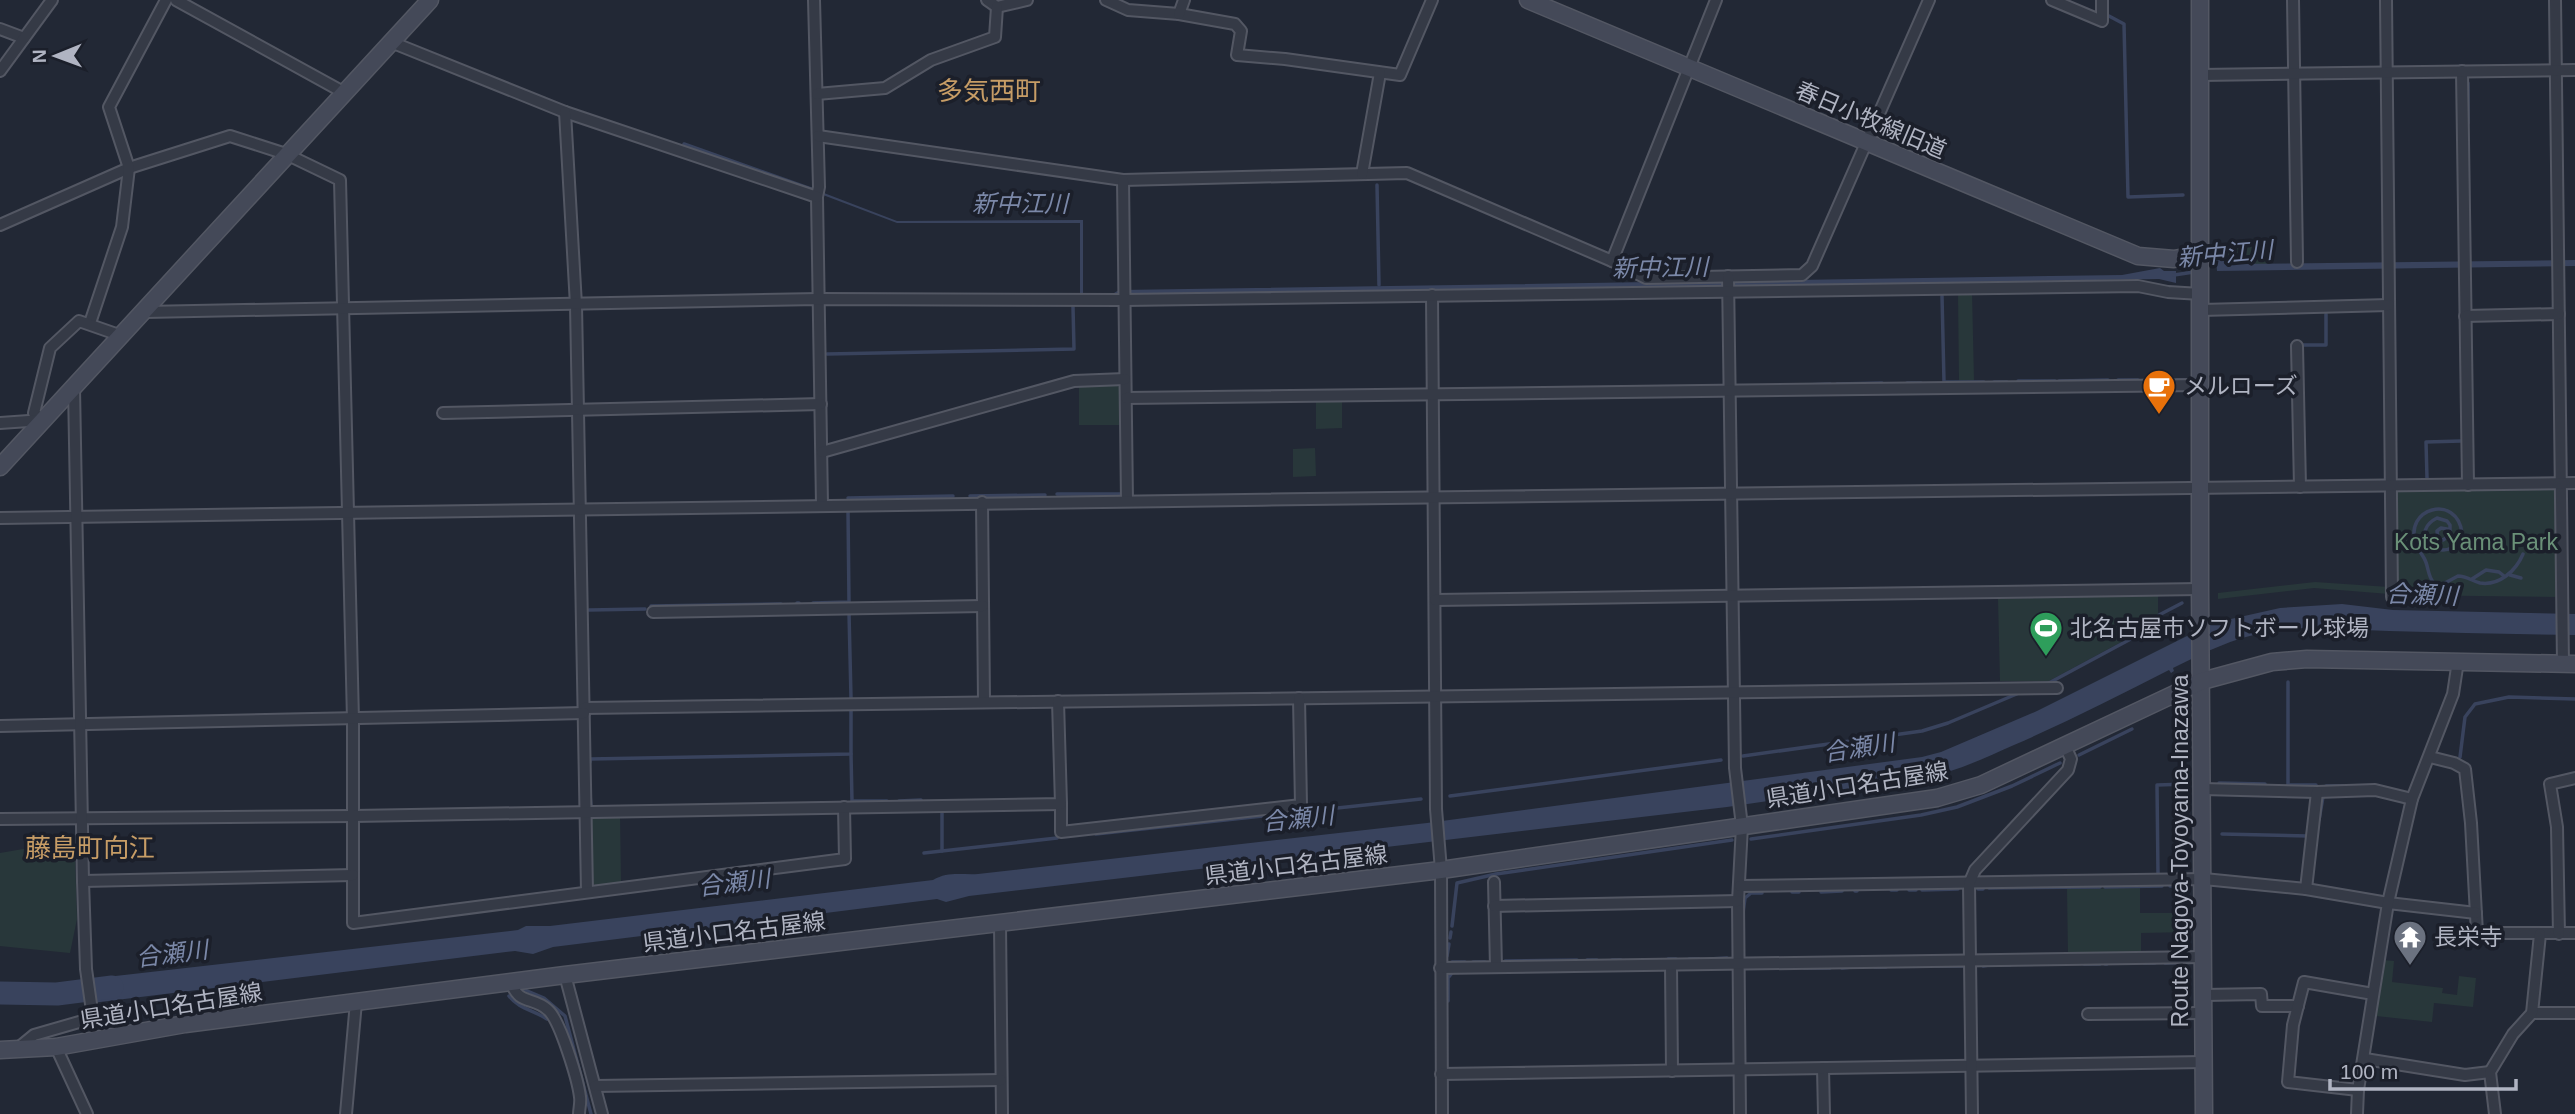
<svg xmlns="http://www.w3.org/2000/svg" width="2575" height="1114" viewBox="0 0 2575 1114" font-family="Arial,'Noto Sans JP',sans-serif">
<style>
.green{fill:#28373a}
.water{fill:#39435d}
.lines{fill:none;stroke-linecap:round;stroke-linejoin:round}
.stream{stroke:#39435d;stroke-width:3.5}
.river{stroke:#39435d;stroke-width:23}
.street-casing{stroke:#535763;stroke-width:14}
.secondary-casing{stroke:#535763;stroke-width:19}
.street{stroke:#353a46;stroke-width:10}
.secondary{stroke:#444958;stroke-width:16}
.labels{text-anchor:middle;stroke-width:7;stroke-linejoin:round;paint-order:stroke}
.street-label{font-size:23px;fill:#b0b4c2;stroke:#1b1f2a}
.poi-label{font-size:23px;fill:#b0b4c2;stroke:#1b1f2a;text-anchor:start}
.park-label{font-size:23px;fill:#6a9078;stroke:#1b1f2a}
.water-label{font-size:24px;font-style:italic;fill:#7b88a8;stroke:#1b1f2a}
.quarter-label{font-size:26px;fill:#c79d66;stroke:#1b1f2a}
</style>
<rect width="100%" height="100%" fill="#222835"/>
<g class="green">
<path d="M 2267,246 L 2267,264 L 2235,264 L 2220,259 L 2220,247 Z"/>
<path d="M 1958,292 L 1972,292 L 1974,381 L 1959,381 Z"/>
<path d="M 1079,385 L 1116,385 L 1119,387 L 1119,425 L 1079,425 Z"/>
<path d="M 1316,402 L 1342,402 L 1342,428 L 1316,429 Z"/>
<path d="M 1315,448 L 1316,476 L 1293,477 L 1293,449 Z"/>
<path d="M 2551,487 L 2558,495 L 2559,597 L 2393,595 L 2392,497 L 2400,490 Z"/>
<path d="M 2315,582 L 2389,587 L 2389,594 L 2314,588 L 2218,599 L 2218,593 Z"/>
<path d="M 2158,595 L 2158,614 L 2136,634 L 2049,681 L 2000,681 L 1998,599 Z"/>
<path d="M 620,814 L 621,882 L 596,885 L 591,883 L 590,817 Z"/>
<path d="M 63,842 L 65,855 L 75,855 L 77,919 L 70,953 L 0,946 L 0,853 Z"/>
<path d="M 2140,888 L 2140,913 L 2189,913 L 2190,932 L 2141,933 L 2141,954 L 2068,955 L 2067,889 Z"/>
<path d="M 2382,960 L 2394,961 L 2392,982 L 2443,988 L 2442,993 L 2457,995 L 2459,976 L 2476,978 L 2473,1007 L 2434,1003 L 2432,1022 L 2376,1016 Z"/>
</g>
<g class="water">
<path d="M 824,193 L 897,221 L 1083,220 L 1083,293 L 1114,293 L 1119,290 L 2122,275 L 2160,268 L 2164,271 L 2176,271 L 2176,283 L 2159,279 L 1080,297 L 1080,223 L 897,223 L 823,195 Z"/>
<path d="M 2216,259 L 2235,264 L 2575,260 L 2575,266 L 2217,271 Z"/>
<path d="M 2342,604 L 2393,610 L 2575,614 L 2575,635 C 2513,634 2451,633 2389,631 C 2347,630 2308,624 2267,632 C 2233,638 2203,653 2173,668 L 2174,671 L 2171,673 L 2169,670 C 2118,696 2067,722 2014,745 C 1985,758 1955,772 1924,778 L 1727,807 L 969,896 L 946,902 L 937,899 L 553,947 L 533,954 L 515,951 L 92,1003 L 89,979 L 518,930 L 526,926 L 550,926 L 933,880 C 948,871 961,875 978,874 L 1427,823 L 1922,757 L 1941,752 L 2037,711 L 2213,623 L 2280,608 Z"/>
</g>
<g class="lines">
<g class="stream">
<path d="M 2109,16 L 2124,24 L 2128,197 L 2183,195"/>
<path d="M 2468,83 L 2468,123"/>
<path d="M 684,144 L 811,189"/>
<path d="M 1377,185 L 1379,285"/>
<path d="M 2174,275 L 2194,272"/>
<path d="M 1942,296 L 1944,382 L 1984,382"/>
<path d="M 2302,350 L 2302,345 L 2326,345 L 2326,314"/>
<path d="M 827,354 L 1074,349 L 1073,307"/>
<path d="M 2118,380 L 2138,380"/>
<path d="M 2146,380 L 2170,380"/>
<path d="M 2177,380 L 2187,380"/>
<path d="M 2018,381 L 2055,381"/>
<path d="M 2059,381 L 2108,380"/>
<path d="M 1994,382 L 2007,382"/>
<path d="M 1907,383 L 1921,383"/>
<path d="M 1837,384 L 1882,383"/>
<path d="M 1806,385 L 1830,384"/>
<path d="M 2427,478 L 2426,442 L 2461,441"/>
<path d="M 1057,494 L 1122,494 L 1122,491"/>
<path d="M 970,496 L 1045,495"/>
<path d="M 848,498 L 953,496"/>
<path d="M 2447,529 L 2441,528 L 2437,531 L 2438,539 L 2443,540 L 2450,535 L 2450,525 L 2447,521 L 2437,518 C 2411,531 2431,559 2454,547 L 2462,533 C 2457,493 2403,508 2416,544 C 2418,549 2421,553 2424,558 C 2429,566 2427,576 2434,583 L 2443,584 L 2458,576 C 2467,576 2472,581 2480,583 C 2499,586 2516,571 2523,554"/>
<path d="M 2510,575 L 2521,578"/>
<path d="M 2472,579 L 2486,570 L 2499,572 L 2504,576"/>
<path d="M 797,603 L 799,603"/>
<path d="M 813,603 L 849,602 L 848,511"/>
<path d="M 651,606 L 781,604"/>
<path d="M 589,610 L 645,609"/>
<path d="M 849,613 L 851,698"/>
<path d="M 2288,682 L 2288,785 L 2316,785"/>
<path d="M 2047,684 L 2140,634 L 2159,615 L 2182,603"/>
<path d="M 851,754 L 852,801 L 887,801"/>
<path d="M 2079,755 L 2132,729"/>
<path d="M 1743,756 L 1922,731 L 1948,723 L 2019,693"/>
<path d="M 2460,757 L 2465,717 L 2475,704 L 2509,697 L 2575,699"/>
<path d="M 590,762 L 590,759 L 851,754 L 851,710"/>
<path d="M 2219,783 L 2265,784"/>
<path d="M 2326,786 L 2343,786"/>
<path d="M 590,794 L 591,806"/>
<path d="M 1450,796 L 1721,760"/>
<path d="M 899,801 L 921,800"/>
<path d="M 942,812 L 942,851"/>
<path d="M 2319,820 L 2323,797"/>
<path d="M 1096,834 L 1421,799"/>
<path d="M 2222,834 L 2308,836"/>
<path d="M 1751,839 L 1921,815 L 1957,807 L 2012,786 L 2060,763"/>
<path d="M 924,853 L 1057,838"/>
<path d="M 2158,874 L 2157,785 L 2188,784"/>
<path d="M 2170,886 L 2189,886"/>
<path d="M 2105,887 L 2162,886"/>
<path d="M 1989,888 L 2100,887"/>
<path d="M 1978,889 L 1983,889"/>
<path d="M 1891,890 L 1897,890"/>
<path d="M 1909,890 L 1916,890"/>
<path d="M 1922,890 L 1958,889"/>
<path d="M 1855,891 L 1857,891"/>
<path d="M 1792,892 L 1799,892"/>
<path d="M 1821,892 L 1842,891"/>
<path d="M 1743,913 L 1745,898 L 1751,893 L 1762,893"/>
<path d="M 1452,926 L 1457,883 L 1496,874 L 1732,840"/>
<path d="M 1450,938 L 1451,932"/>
<path d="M 1447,956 L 1449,944"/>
<path d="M 1668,959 L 1676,959"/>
<path d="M 1689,959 L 1699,959"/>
<path d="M 1709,959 L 1727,958"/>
<path d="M 1587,960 L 1597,960"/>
<path d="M 1612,960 L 1621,960"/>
<path d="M 1505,961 L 1577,960"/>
<path d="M 1452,962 L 1465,962"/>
<path d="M 1473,962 L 1485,962"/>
<path d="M 2121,963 L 2133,963"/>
<path d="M 2144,963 L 2155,963"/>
<path d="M 2165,963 L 2191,962"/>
<path d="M 2084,964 L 2100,964"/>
<path d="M 2105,964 L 2107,964"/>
<path d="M 2002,965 L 2010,965"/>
<path d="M 1937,966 L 1963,966"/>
<path d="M 1983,966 L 1989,965"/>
<path d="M 1875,967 L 1886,967"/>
<path d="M 1787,968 L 1796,968"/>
<path d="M 1804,968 L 1830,968"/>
<path d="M 1842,968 L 1852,967"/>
<path d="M 1565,971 L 1575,971"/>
<path d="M 525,986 L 525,990 L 544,998 L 565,1016 L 591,1114"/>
<path d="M 509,996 C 519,1009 534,1010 547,1019"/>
<path d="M 1448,1001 L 1448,978 L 1452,973"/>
</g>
<path class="river" d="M 0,993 L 57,994 L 112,987"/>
<defs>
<g id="street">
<path d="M 176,0 L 343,92"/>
<path d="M 814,0 L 819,187 L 817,197 L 822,504"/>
<path d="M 987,0 L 997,7 L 1027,0"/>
<path d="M 1106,0 L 1128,10 L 1179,14 L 1235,24 L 1241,31 L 1237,55 L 1285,59 L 1400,75 L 1432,0"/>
<path d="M 2052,0 L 2102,21 L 2102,0"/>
<path d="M 2293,0 L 2297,262"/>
<path d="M 2386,0 L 2392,597"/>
<path d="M 2555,0 L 2563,664"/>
<path d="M 1179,14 L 1184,0"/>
<path d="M 0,29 L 24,38"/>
<path d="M 391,42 L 565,112 L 817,197"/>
<path d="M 0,71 L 52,0"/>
<path d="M 2462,71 L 2468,485"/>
<path d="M 2200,75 L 2575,70"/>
<path d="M 817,94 L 885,88 L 931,60 L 995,37 L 997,7"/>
<path d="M 565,112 L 576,305 L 587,891"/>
<path d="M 818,136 L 1123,180 L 1407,173 L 1612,261 L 1716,0"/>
<path d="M 1362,174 L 1380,73"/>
<path d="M 1123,180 L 1127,501"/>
<path d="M 0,225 L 129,168 L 230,136 L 286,154 L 340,180 L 353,720 L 353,923 L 845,859 L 844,807"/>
<path d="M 1612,261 L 1646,278 L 1802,275 L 1812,266 L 1929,0"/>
<path d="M 1728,276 L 1735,768 L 1742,826 L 1738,901 L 1740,1114"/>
<path d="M 1432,295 L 1436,809 L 1441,870 L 1442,1114"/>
<path d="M 2201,310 L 2389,305"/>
<path d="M 145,312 L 819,299 L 1124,300 L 2138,286 L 2168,292 L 2201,294"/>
<path d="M 2465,316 L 2559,314"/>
<path d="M 90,323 L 122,227 L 129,168 L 109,107 L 166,0"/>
<path d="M 2297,346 L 2300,487"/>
<path d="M 1126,398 L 2201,385"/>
<path d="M 443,413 L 821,404"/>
<path d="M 43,420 L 34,413 L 50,348 L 79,321 L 122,336"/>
<path d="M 0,423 L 43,420"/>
<path d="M 822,452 L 1074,381 L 1125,379"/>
<path d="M 982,502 L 984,701"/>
<path d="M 0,518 C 858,501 1717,497 2575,483"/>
<path d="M 1435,600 L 2200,589"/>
<path d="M 653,612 L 983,606"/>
<path d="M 584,708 L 2057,688"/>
<path d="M 0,726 L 584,713"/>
<path d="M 2430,757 L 2454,763 L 2465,769 L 2471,823 L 2477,933 L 2575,933"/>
<path d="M 2203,789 L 2317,792 L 2375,790 L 2412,799"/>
<path d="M 1061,804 L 1061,832 L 1301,805 L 1299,698"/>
<path d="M 0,819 L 354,816 L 1061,804 L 1058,701"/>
<path d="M 83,881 L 353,875"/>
<path d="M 1494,882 L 1496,967"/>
<path d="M 1740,886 L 2204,879 L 2306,889 L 2388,903 L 2476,913"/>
<path d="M 2306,889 L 2317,792"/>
<path d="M 1494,906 L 1738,901"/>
<path d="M 1000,924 L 1002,1114"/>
<path d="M 2559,934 L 2557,827 L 2550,784 L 2575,778"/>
<path d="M 1671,965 L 1672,1071"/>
<path d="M 1440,968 L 2204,957"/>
<path d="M 565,975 L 602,1114"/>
<path d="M 511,982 C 519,1006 533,996 548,1010 C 560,1020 578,1080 580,1097 C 581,1103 579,1109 579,1114"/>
<path d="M 2204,995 L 2261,994 L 2262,1006 L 2298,1006"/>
<path d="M 2532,1013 L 2575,1013"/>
<path d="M 2088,1014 L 2204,1013"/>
<path d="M 56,1047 L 87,1114"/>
<path d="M 17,1049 L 34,1035 L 93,1018 L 86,969 L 83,881 L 74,388"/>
<path d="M 2365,1059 L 2465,1075 L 2490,1072"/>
<path d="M 1823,1068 L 1824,1114"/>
<path d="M 1441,1074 L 2204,1062"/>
<path d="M 595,1086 L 1001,1080"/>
<path d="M 2358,1090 L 2288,1082 L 2293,1025 L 2304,982 L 2373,994"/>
<path d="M 346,1114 L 356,1002"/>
<path d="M 1972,1114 L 1969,884 L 1975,870 L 2068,770 L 2071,759 L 2065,746"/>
<path d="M 2357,1114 L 2358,1090 L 2388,903 L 2412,799 L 2453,694 L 2458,661"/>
<path d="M 2495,1114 L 2490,1072 L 2513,1034 L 2532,1013 L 2540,934"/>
</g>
<g id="secondary">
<path d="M 1528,0 L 2138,256 L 2174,259 L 2201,254"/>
<path d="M 2200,0 L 2200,589 L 2204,1114"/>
<path d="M 0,467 C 143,311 287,156 430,0"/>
<path d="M 0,1050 L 56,1047 L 185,1024 L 565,975 L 1441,870 L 1937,798 L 1981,785 L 2202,681 L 2272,662 L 2307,659 L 2575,664"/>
</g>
</defs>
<use href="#street" class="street-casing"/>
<use href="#secondary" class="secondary-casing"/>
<use href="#street" class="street"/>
<use href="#secondary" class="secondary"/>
</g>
<defs>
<symbol id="cafe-pin" viewBox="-11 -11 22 30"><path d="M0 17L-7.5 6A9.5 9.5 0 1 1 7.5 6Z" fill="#e8710a" stroke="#1b1f2a"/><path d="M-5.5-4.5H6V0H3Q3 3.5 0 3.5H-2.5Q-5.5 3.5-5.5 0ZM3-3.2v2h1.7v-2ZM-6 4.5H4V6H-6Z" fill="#fff"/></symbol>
<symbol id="stadium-pin" viewBox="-11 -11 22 30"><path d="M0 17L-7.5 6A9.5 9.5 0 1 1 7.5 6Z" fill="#2e9e5b" stroke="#1b1f2a"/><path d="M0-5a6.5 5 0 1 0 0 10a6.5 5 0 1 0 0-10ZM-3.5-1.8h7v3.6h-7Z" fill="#fff"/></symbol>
<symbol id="temple-pin" viewBox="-11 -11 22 30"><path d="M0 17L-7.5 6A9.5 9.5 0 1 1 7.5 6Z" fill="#6b7280" stroke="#1b1f2a"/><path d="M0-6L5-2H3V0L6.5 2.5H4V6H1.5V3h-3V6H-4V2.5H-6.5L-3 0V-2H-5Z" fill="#fff"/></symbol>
</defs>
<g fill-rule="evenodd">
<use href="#cafe-pin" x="2140" y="367" width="38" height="52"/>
<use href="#stadium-pin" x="2027" y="609" width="38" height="52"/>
<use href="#temple-pin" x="2391" y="918" width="38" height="52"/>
</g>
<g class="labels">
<g class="street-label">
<text transform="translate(1871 120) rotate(23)" y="8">春日小牧線旧道</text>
<text transform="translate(1857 785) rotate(-9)" y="8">県道小口名古屋線</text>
<text transform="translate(2180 851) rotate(-90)" y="8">Route Nagoya-Toyoyama-Inazawa</text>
<text transform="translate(1296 865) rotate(-7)" y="8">県道小口名古屋線</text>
<text transform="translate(734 932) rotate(-7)" y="8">県道小口名古屋線</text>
<text transform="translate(171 1006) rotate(-9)" y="8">県道小口名古屋線</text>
</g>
<g class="poi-label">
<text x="2184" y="394">メルローズ</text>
<text x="2070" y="636">北名古屋市ソフトボール球場</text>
<text x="2434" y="945">長栄寺</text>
</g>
<g class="park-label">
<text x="2476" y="550">Kots Yama Park</text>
</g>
<g class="water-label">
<text x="1020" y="212">新中江川</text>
<text transform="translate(2225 254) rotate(-5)" y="8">新中江川</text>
<text transform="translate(1660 268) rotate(-1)" y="8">新中江川</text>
<text transform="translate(2422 595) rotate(2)" y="8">合瀬川</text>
<text transform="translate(1859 748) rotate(-9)" y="8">合瀬川</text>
<text transform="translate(1298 819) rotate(-6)" y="8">合瀬川</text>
<text transform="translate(734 883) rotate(-7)" y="8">合瀬川</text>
<text transform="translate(172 954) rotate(-7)" y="8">合瀬川</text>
</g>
<g class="quarter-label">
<text x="989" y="100">多気西町</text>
<text x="90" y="857">藤島町向江</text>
</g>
</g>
<g transform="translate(56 56) rotate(269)" stroke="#1b1f2a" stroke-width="5" paint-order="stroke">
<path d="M0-5L12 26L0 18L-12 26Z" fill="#b0b4c2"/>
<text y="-10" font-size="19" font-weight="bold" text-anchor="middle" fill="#b0b4c2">N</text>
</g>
<path d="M2330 1079v10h186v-10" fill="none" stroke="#b0b4c2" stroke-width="3.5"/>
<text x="2340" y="1079" font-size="21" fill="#b0b4c2" stroke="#1b1f2a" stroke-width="5" paint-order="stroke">100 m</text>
</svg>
